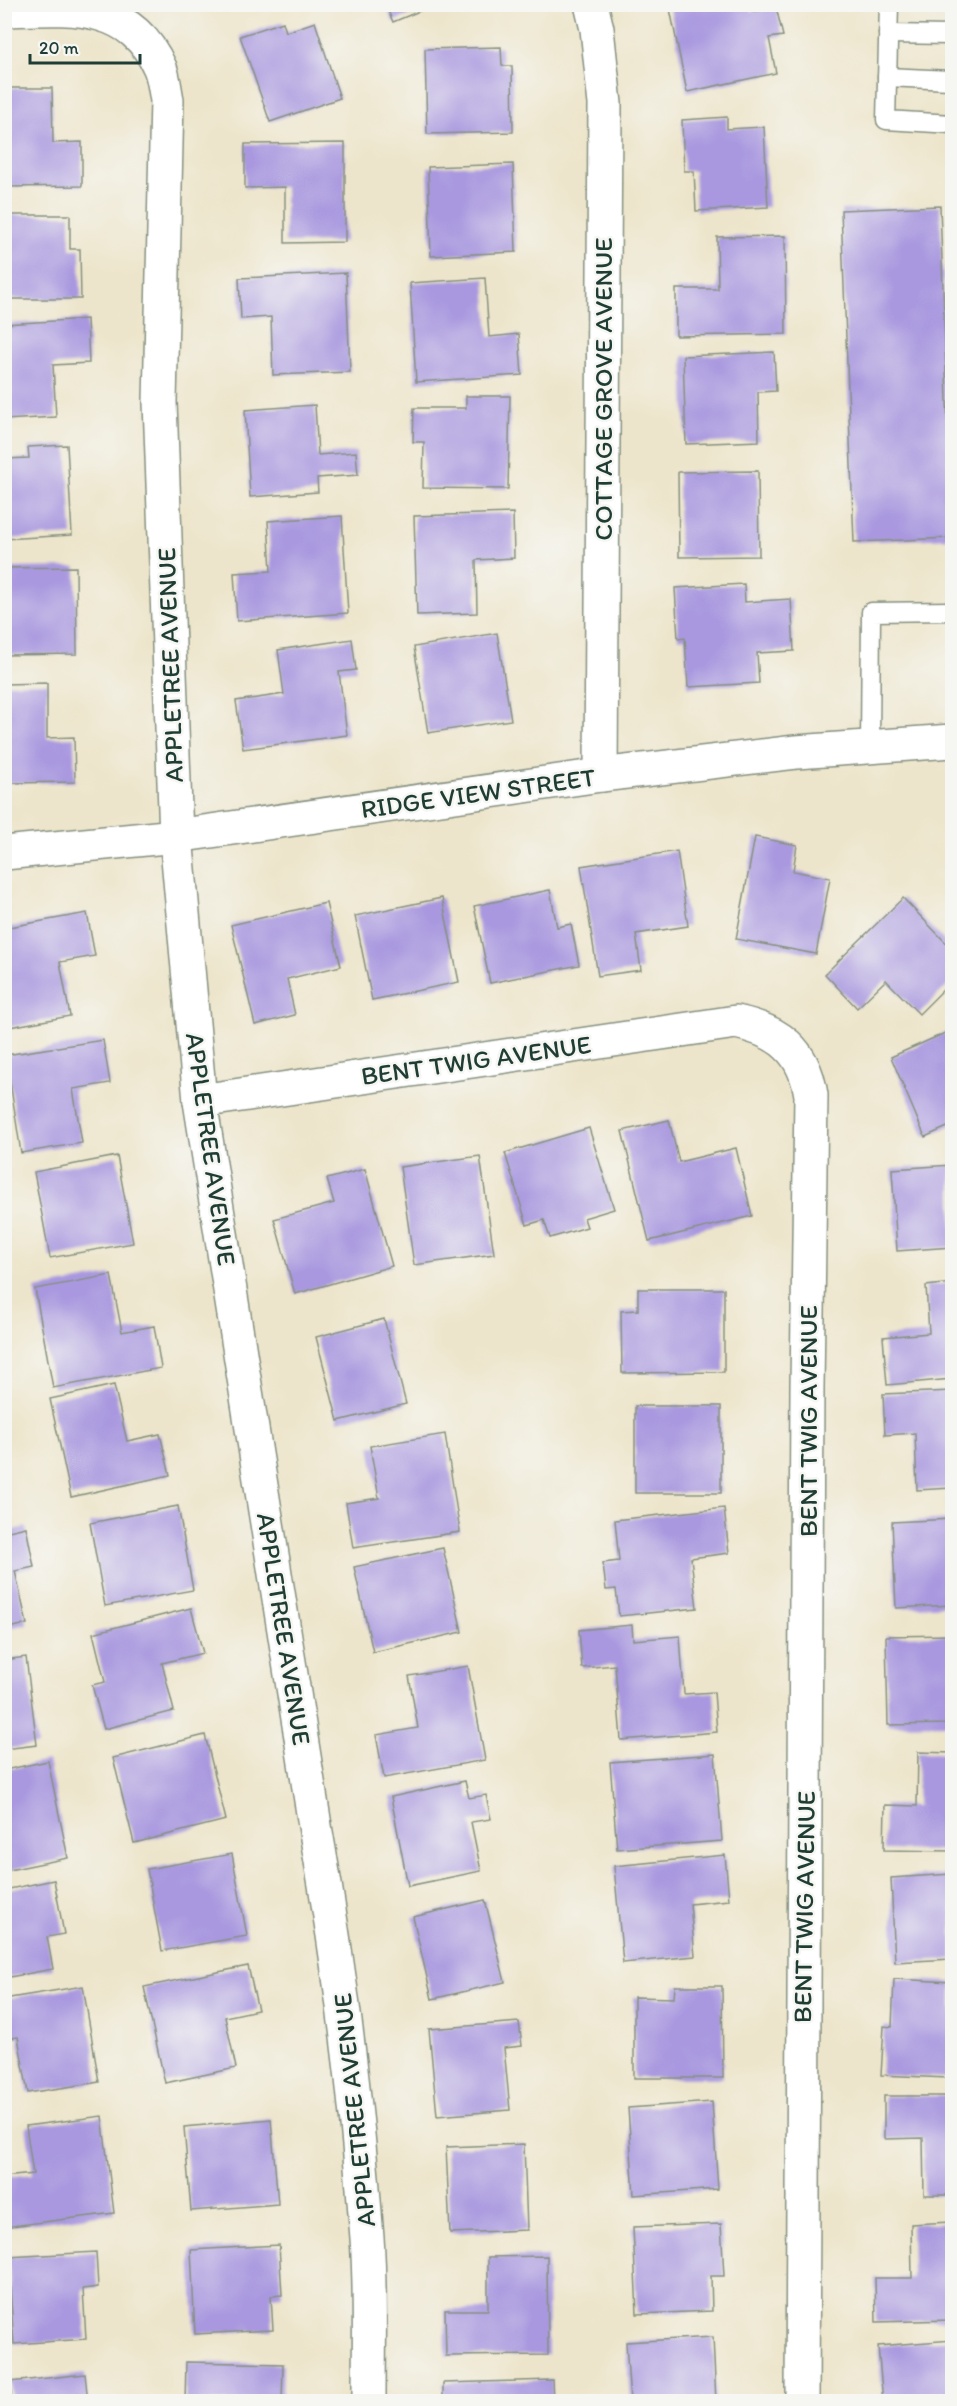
<svg xmlns="http://www.w3.org/2000/svg" width="957" height="2406" viewBox="0 0 957 2406" font-family="Itim,sans-serif">
<style>
.building{fill:#a998df}
.lines{fill:none;stroke-linecap:round;stroke-linejoin:round}
.service-casing{stroke:#869180;stroke-width:21}
.minor-casing{stroke:#869180;stroke-width:36}
.service{stroke:#fff;stroke-width:18}
.minor{stroke:#fff;stroke-width:33}
.labels{text-anchor:middle;stroke-width:5;stroke-linejoin:round;paint-order:stroke}
.street-label{font-size:26px;fill:#1f3d34;stroke:#f6f6f2}
</style>
<rect width="100%" height="100%" fill="#f6f6f2"/>
<filter id="ink" filterUnits="userSpaceOnUse"><feTurbulence type="fractalNoise" baseFrequency=".0167" numOctaves="2"/><feDisplacementMap in="SourceGraphic" scale="12" xChannelSelector="R" yChannelSelector="G"/><feConvolveMatrix kernelMatrix="1 2 1 2 8 2 1 2 1" color-interpolation-filters="sRGB"/></filter>
<filter id="wash" filterUnits="userSpaceOnUse"><feTurbulence type="fractalNoise" baseFrequency=".008" numOctaves="4" result="noise"/><feDisplacementMap in="SourceGraphic" scale="24" xChannelSelector="R" yChannelSelector="G"/><feGaussianBlur stdDeviation="1.35" result="paint"/><feColorMatrix in="noise" values="0 0 0 0 0 0 0 0 0 0 0 0 0 0 0 0 0 1.4 0 .05"/><feComposite in="paint" operator="in"/></filter>
<g filter="url(#wash)">
<rect width="100%" height="100%" fill="#ede5cb"/>
<g id="blocks">
<g class="building">
<path d="M 385,4 L 434,4 L 434,5 L 393,22 Z"/>
<path d="M 669,4 L 750,4 L 752,12 L 776,7 L 783,36 L 769,38 L 776,73 L 687,92 Z"/>
<path d="M 948,4 L 952,4 L 952,111 L 950,111 Z"/>
<path d="M 283,22 L 286,32 L 315,22 L 340,98 L 270,122 L 240,36 Z"/>
<path d="M 501,47 L 502,66 L 512,66 L 513,132 L 427,134 L 425,49 Z"/>
<path d="M 4,88 L 52,88 L 53,143 L 82,142 L 82,186 L 4,187 Z"/>
<path d="M 727,117 L 727,129 L 764,127 L 768,207 L 696,211 L 694,171 L 684,171 L 682,120 Z"/>
<path d="M 345,143 L 345,242 L 285,243 L 285,187 L 245,188 L 245,144 Z"/>
<path d="M 513,164 L 516,252 L 431,256 L 428,167 Z"/>
<path d="M 940,206 L 952,538 L 854,542 L 841,210 Z"/>
<path d="M 4,215 L 70,215 L 70,249 L 80,249 L 81,299 L 4,299 Z"/>
<path d="M 785,236 L 786,334 L 676,336 L 676,289 L 718,289 L 717,237 Z"/>
<path d="M 346,273 L 350,372 L 273,375 L 271,317 L 241,319 L 239,278 Z"/>
<path d="M 485,278 L 489,337 L 519,334 L 522,375 L 416,382 L 410,283 Z"/>
<path d="M 87,319 L 89,363 L 53,365 L 56,417 L 4,420 L 4,324 Z"/>
<path d="M 774,352 L 776,391 L 758,392 L 759,441 L 686,444 L 683,356 Z"/>
<path d="M 466,396 L 510,396 L 508,489 L 423,488 L 424,442 L 413,442 L 414,408 L 466,408 Z"/>
<path d="M 315,405 L 318,455 L 356,452 L 358,475 L 317,478 L 318,492 L 250,497 L 245,410 Z"/>
<path d="M 67,445 L 72,535 L 4,539 L 4,459 L 29,458 L 28,447 Z"/>
<path d="M 758,471 L 759,556 L 679,557 L 678,472 Z"/>
<path d="M 513,513 L 514,558 L 476,560 L 477,613 L 417,615 L 414,516 Z"/>
<path d="M 342,516 L 348,613 L 237,621 L 234,573 L 271,571 L 268,521 Z"/>
<path d="M 76,567 L 77,654 L 4,655 L 4,568 Z"/>
<path d="M 744,584 L 745,602 L 791,599 L 794,651 L 757,653 L 759,683 L 688,687 L 685,638 L 678,639 L 675,588 Z"/>
<path d="M 497,633 L 511,720 L 428,733 L 414,647 Z"/>
<path d="M 352,639 L 356,670 L 339,672 L 347,735 L 243,749 L 236,701 L 284,694 L 278,650 Z"/>
<path d="M 47,683 L 47,738 L 74,737 L 75,782 L 4,783 L 4,684 Z"/>
<path d="M 755,837 L 797,845 L 793,871 L 830,878 L 816,954 L 736,939 Z"/>
<path d="M 677,851 L 688,926 L 636,934 L 641,970 L 598,976 L 581,866 Z"/>
<path d="M 550,890 L 557,927 L 571,924 L 579,965 L 490,983 L 474,906 Z"/>
<path d="M 442,898 L 459,982 L 372,1000 L 355,916 Z"/>
<path d="M 903,898 L 952,949 L 952,981 L 919,1014 L 886,980 L 857,1008 L 825,974 Z"/>
<path d="M 326,903 L 341,966 L 287,979 L 295,1015 L 255,1025 L 231,925 Z"/>
<path d="M 87,913 L 95,956 L 60,962 L 70,1016 L 4,1028 L 4,928 Z"/>
<path d="M 952,1030 L 952,1125 L 925,1137 L 891,1057 Z"/>
<path d="M 103,1040 L 110,1083 L 73,1089 L 82,1143 L 21,1153 L 6,1055 Z"/>
<path d="M 669,1120 L 679,1162 L 736,1148 L 752,1216 L 649,1241 L 622,1131 Z"/>
<path d="M 589,1128 L 614,1209 L 584,1218 L 587,1227 L 550,1238 L 544,1220 L 527,1225 L 505,1153 Z"/>
<path d="M 117,1156 L 133,1243 L 50,1258 L 34,1172 Z"/>
<path d="M 480,1156 L 494,1254 L 414,1265 L 400,1167 Z"/>
<path d="M 952,1165 L 952,1247 L 897,1251 L 892,1169 Z"/>
<path d="M 365,1169 L 392,1266 L 295,1294 L 274,1219 L 334,1203 L 327,1179 Z"/>
<path d="M 111,1275 L 122,1332 L 154,1326 L 161,1368 L 53,1388 L 35,1289 Z"/>
<path d="M 952,1283 L 952,1379 L 887,1385 L 883,1337 L 929,1333 L 926,1286 Z"/>
<path d="M 638,1289 L 724,1289 L 724,1372 L 622,1373 L 621,1311 L 638,1310 Z"/>
<path d="M 384,1319 L 406,1404 L 338,1421 L 316,1337 Z"/>
<path d="M 114,1385 L 127,1441 L 160,1434 L 170,1475 L 71,1497 L 50,1399 Z"/>
<path d="M 952,1391 L 952,1488 L 917,1490 L 915,1433 L 885,1435 L 883,1394 Z"/>
<rect x="635" y="1406" width="86" height="87"/>
<path d="M 445,1434 L 460,1532 L 353,1548 L 346,1503 L 379,1498 L 370,1446 Z"/>
<path d="M 178,1506 L 193,1590 L 105,1606 L 90,1523 Z"/>
<path d="M 724,1508 L 729,1553 L 691,1558 L 697,1608 L 619,1616 L 616,1589 L 606,1590 L 603,1563 L 619,1561 L 615,1520 Z"/>
<path d="M 952,1519 L 952,1605 L 896,1608 L 892,1522 Z"/>
<path d="M 26,1527 L 34,1567 L 15,1571 L 27,1624 L 4,1629 L 4,1532 Z"/>
<path d="M 443,1548 L 462,1632 L 373,1652 L 354,1567 Z"/>
<path d="M 191,1608 L 203,1653 L 162,1663 L 174,1711 L 104,1729 L 92,1685 L 105,1682 L 93,1633 Z"/>
<path d="M 632,1625 L 633,1640 L 680,1636 L 684,1694 L 714,1692 L 717,1732 L 621,1740 L 615,1665 L 582,1668 L 579,1630 Z"/>
<path d="M 952,1635 L 952,1724 L 888,1725 L 886,1636 Z"/>
<path d="M 26,1657 L 37,1745 L 4,1749 L 4,1660 Z"/>
<path d="M 468,1666 L 485,1760 L 384,1778 L 376,1735 L 418,1728 L 409,1676 Z"/>
<path d="M 205,1735 L 226,1820 L 134,1843 L 113,1758 Z"/>
<path d="M 918,1752 L 952,1753 L 952,1851 L 884,1850 L 885,1805 L 917,1806 Z"/>
<path d="M 715,1754 L 722,1841 L 617,1849 L 610,1762 Z"/>
<path d="M 48,1761 L 68,1858 L 4,1871 L 4,1770 Z"/>
<path d="M 465,1781 L 469,1798 L 486,1795 L 491,1819 L 471,1822 L 481,1871 L 408,1886 L 391,1797 Z"/>
<path d="M 232,1854 L 247,1936 L 162,1951 L 147,1869 Z"/>
<path d="M 725,1855 L 729,1900 L 690,1904 L 695,1956 L 623,1963 L 614,1866 Z"/>
<path d="M 952,1874 L 952,1959 L 895,1962 L 891,1878 Z"/>
<path d="M 54,1880 L 64,1934 L 47,1937 L 53,1969 L 4,1978 L 4,1890 Z"/>
<path d="M 485,1900 L 505,1982 L 432,1999 L 413,1917 Z"/>
<path d="M 248,1966 L 258,2010 L 225,2017 L 236,2068 L 165,2083 L 144,1987 Z"/>
<path d="M 894,1979 L 952,1982 L 952,2066 L 947,2065 L 947,2078 L 881,2075 L 884,2026 L 892,2027 Z"/>
<path d="M 83,1986 L 99,2082 L 28,2093 L 18,2037 L 4,2039 L 4,1999 Z"/>
<path d="M 675,1986 L 722,1986 L 723,2078 L 634,2078 L 634,1997 L 674,1998 Z"/>
<path d="M 519,2022 L 522,2046 L 504,2048 L 510,2110 L 437,2116 L 429,2029 Z"/>
<path d="M 884,2096 L 952,2096 L 952,2195 L 924,2195 L 923,2138 L 884,2139 Z"/>
<path d="M 712,2102 L 718,2189 L 634,2195 L 628,2108 Z"/>
<path d="M 102,2116 L 114,2213 L 4,2227 L 4,2177 L 33,2174 L 26,2126 Z"/>
<path d="M 271,2119 L 278,2204 L 191,2211 L 184,2127 Z"/>
<path d="M 524,2144 L 527,2230 L 450,2233 L 446,2147 Z"/>
<path d="M 952,2222 L 952,2320 L 876,2322 L 875,2278 L 912,2278 L 911,2224 Z"/>
<path d="M 721,2224 L 724,2276 L 711,2276 L 712,2311 L 637,2314 L 633,2227 Z"/>
<path d="M 279,2245 L 282,2295 L 271,2296 L 273,2330 L 195,2334 L 191,2250 Z"/>
<path d="M 96,2252 L 98,2287 L 83,2289 L 86,2339 L 14,2344 L 8,2257 Z"/>
<path d="M 547,2256 L 548,2355 L 446,2356 L 445,2310 L 488,2310 L 488,2257 Z"/>
<path d="M 713,2337 L 716,2402 L 630,2402 L 626,2342 Z"/>
<path d="M 952,2340 L 952,2402 L 883,2402 L 878,2346 Z"/>
<path d="M 186,2362 L 283,2364 L 282,2402 L 185,2402 Z"/>
<path d="M 85,2374 L 88,2402 L 12,2402 L 10,2382 Z"/>
<path d="M 552,2380 L 553,2402 L 443,2402 L 443,2383 Z"/>
</g>
</g>
</g>
<g filter="url(#ink)">
<use href="#blocks" fill-opacity="0" stroke="#869180" stroke-width="1.5"/>
<g class="lines">
<defs>
<g id="service">
<path d="M 889,4 L 886,120 L 952,124"/>
<path d="M 888,34 L 949,35"/>
<path d="M 887,77 L 950,80"/>
<path d="M 870,747 L 871,612 L 952,611"/>
</g>
<g id="minor">
<path d="M 591,4 L 597,29 L 605,104 L 601,775"/>
<path d="M 4,10 C 68,8 130,0 160,68 C 164,78 165,90 167,100 L 160,402 L 176,836 L 200,1101 L 316,1832 C 340,1967 357,2102 367,2238 C 371,2292 369,2347 369,2402"/>
<path d="M 4,853 L 176,836 L 601,775 L 796,752 L 952,741"/>
<path d="M 200,1101 L 736,1022 C 779,1031 804,1050 811,1095 L 807,1387 L 802,2402"/>
</g>
</defs>
<use href="#service" class="service-casing"/>
<use href="#minor" class="minor-casing"/>
<use href="#service" class="service"/>
<use href="#minor" class="minor"/>
</g>
</g>
<g class="labels">
<g class="street-label">
<text transform="translate(603 389) rotate(-90)" y="9">COTTAGE GROVE AVENUE</text>
<text transform="translate(170 665) rotate(-92)" y="9">APPLETREE AVENUE</text>
<text transform="translate(478 793) rotate(-8)" y="9">RIDGE VIEW STREET</text>
<text transform="translate(476 1060) rotate(-8)" y="9">BENT TWIG AVENUE</text>
<text transform="translate(211 1149) rotate(82)" y="9">APPLETREE AVENUE</text>
<text transform="translate(808 1421) rotate(-90)" y="9">BENT TWIG AVENUE</text>
<text transform="translate(284 1629) rotate(81)" y="9">APPLETREE AVENUE</text>
<text transform="translate(804 1907) rotate(-89)" y="9">BENT TWIG AVENUE</text>
<text transform="translate(354 2110) rotate(-96)" y="9">APPLETREE AVENUE</text>
</g>
</g>
<rect width="957" height="2406" fill="none" stroke="#f6f6f2" stroke-width="24"/>
<path d="M30 54v9h110v-9" fill="none" stroke="#1f3d34" stroke-width="3"/>
<text x="39" y="54" font-size="18" fill="#1f3d34" stroke="#f6f6f2" stroke-width="4.5" paint-order="stroke">20 m</text>
</svg>
